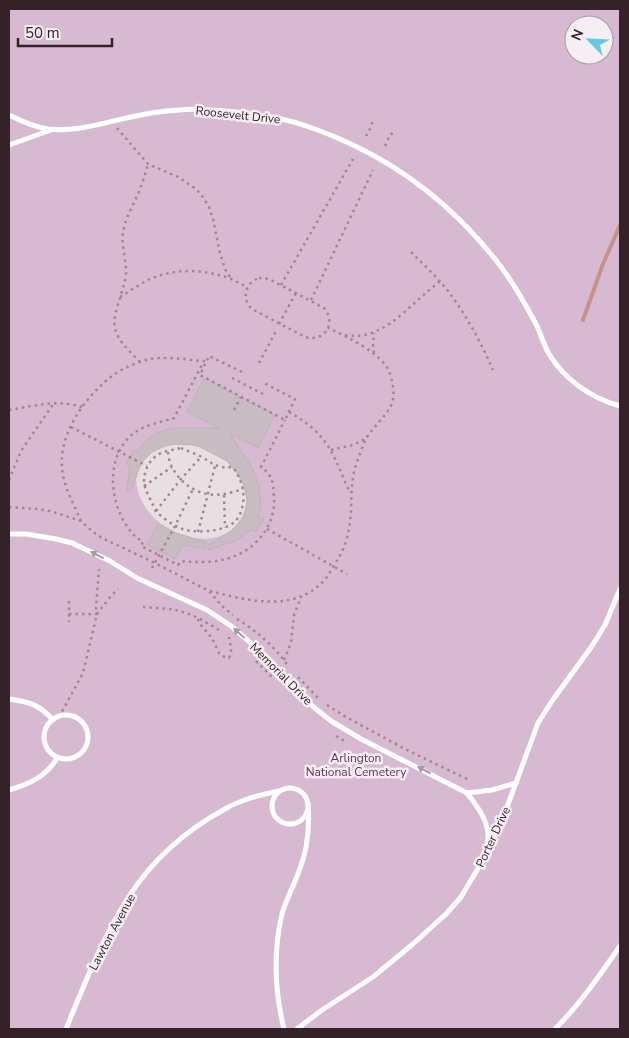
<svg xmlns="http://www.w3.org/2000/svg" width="629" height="1038" viewBox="0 0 629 1038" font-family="'Nunito Sans',sans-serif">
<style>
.green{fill:#d7bad1;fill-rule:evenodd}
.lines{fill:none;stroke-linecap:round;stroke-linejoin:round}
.stream{stroke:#c7928d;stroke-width:4}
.building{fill:#c8bbc2;stroke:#c0b2b9}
.path{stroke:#a78391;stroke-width:2.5;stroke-dasharray:2.5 4;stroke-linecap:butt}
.service{stroke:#fff;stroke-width:5}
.oneway{fill:#a49c9f}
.labels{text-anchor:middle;stroke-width:5;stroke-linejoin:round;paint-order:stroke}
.street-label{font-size:12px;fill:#352229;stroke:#f5eef2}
.park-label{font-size:12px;fill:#673256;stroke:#f5eef2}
</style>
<rect width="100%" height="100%" fill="#e8dfe3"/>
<path class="green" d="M 9,9 L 620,9 L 620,1029 L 9,1029 ZM 574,25 L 604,25 L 604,55 L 574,55 ZM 175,444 C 182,444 188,444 194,445 C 202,447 226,459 231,465 C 255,491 252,532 212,538 C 148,547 99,457 175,444 Z"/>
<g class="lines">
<path class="stream" d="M 583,320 L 603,264 L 620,225"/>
</g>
<g class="building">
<path d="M 204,378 L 275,415 L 258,448 L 230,434 L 252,468 L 256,478 L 259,486 L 260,496 L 261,507 L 258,516 L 264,519 L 256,532 L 251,529 L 237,540 L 209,550 L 207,546 L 231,531 L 236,526 L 243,517 L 246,508 L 247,497 L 243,484 L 237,473 L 227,461 L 200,447 L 193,445 L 175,444 L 165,446 L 152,452 L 144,460 L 140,466 L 131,491 L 127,490 L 130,466 L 126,464 L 134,450 L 137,452 L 146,440 L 156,434 L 166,430 L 176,428 L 219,428 L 187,412 Z"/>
<path d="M 158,523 L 176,533 L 206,542 L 204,549 L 183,545 L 175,559 L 147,545 Z"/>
</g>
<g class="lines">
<g class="path">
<path d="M 117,128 L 148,164 L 178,177 L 196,189 L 203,197 L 209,207 L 213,219 L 220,253 L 225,269 L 232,280"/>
<path d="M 366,136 L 372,125 L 372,121"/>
<path d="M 385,146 L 390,135 L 394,132"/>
<path d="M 411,252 C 422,263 434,274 444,286 C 464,311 480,340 493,370"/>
<path d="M 259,278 L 265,278 L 271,280 L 324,308 C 337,323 324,343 305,337 L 252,309 C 241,299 245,283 259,278 Z"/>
<path d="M 281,285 L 353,159"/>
<path d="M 120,297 C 130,291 140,284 150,279 C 173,269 199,269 222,276 C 231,278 239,283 247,287"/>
<path d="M 311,300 L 373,170"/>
<path d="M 279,324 L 296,293"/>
<path d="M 345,335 C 375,341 398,318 419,299 C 426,293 433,287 440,281"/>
<path d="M 374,353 L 373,345 L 374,333"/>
<path d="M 140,362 C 131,352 118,342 115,328 C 113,319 117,307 120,298 C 122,290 125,283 126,275 C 127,261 121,247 123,233 C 125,216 136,202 141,186 C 144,179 146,171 148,164"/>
<path d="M 259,363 L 276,331"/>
<path d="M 242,372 L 209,356 L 200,375 L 285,420 L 295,399 L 264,383"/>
<path d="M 232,378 L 263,394"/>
<path d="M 9,410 C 34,406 57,399 82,407"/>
<path d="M 234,410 L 241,397"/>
<path d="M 289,412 C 307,422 323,435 332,453 C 339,466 344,480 350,493"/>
<path d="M 71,427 L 147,466"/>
<path d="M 181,448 C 187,451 194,453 200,456 C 213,463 216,469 233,467 C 243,482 247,497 240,514 C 236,524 226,528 215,530 C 202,532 187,533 174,525 C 169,522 160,516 156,511 C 154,509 153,504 151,501 C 149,496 146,492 145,487 C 142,476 147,463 156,456 C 163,451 173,450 181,448 Z"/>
<path d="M 331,450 L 353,445 L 365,439"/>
<path d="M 168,452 C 169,457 169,463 172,467 C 182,486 202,498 224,494 C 230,493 237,491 243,489"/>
<path d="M 9,480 L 21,451 L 54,403"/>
<path d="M 144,486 L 172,467"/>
<path d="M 224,495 L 225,528"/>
<path d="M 9,507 L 37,509 L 50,511 L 81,521 L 93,532 L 102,538 L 155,563 L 209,591 L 223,607 L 233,615"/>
<path d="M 156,511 L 181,479 L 201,457"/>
<path d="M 81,521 C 74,505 63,486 62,467 C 59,432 87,394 115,374 C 125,367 138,362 150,359 C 168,356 186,360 204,361 L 174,418 C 162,422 148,424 137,431 C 103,453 108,508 134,535 C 137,538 140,540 143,542 L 141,546 L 178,565 L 181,561 C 199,563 220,563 237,555 C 260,545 276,522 274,497 C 273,482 273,476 261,467 L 285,420"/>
<path d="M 267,529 L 347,574"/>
<path d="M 198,532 L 215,466"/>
<path d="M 152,568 L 175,526 L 193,489"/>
<path d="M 210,591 C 249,601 297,614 327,577 C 330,573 332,568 335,564 C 341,554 346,545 348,533 C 354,508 348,487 357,462 C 360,454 363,444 367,437 C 384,412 401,409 390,374 C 384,354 346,336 328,328"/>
<path d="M 69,601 L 69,622"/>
<path d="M 143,607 C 153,608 165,608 175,610 C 191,613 206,622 219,630"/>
<path d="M 69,614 L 97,614 L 96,608 L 99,569"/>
<path d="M 198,619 L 199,623 L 212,638 L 219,653 L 222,656 L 229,658 C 233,651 230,644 229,637"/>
<path d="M 237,619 C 258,632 275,647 289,667"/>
<path d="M 284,660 L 291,643 L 294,615 L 301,597"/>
<path d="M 256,661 L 273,678"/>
<path d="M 298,677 L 320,700"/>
<path d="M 327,705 L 346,717 L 405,749 L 469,780"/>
<path d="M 59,717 L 83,673 L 97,614 L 111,596 L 118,589"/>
<path d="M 336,736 L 346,742"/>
</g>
<g class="service">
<path d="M 9,115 C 21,121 34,127 48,129 C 78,133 112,120 141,115 C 153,112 166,111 179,110 C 197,108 216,110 235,112 C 249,114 263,115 276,118 C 299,122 330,134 351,144 C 409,171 455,209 495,259 C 511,279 525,303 537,326 C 541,335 544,345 549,354 C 565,380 591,398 620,406"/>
<path d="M 9,145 L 51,130"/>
<path d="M 9,534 L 26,534 L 56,539 L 72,543 L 110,561 L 137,578 L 207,610 L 231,626 L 267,657 L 301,695 L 310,704 L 331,721 L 361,739 L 467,793 C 477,806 489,821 488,838 C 488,844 486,849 485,854"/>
<path d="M 9,699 C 29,702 39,704 53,720"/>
<circle cx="66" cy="737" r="22"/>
<circle cx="290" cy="806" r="18"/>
<path d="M 9,790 C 29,784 46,777 57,758"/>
<path d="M 467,793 L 492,790 L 516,783"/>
<path d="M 66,1029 C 84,985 102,939 128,898 C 151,861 186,830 225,809 C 230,806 236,803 242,801 C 254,796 266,794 279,791"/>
<path d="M 284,1029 C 275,992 273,952 282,914 C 286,899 294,886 299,871 C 308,849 310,827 308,803"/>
<path d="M 297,1029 L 322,1010 L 373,977 L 413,944 L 447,913 L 461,897 L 480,865 L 499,829 L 538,723 L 552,701 L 592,646 L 605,625 L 620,589"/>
<path d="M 555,1029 C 580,1004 600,975 620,946"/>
</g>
</g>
<defs><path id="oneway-solid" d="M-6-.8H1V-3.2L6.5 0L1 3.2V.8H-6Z" transform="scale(1.25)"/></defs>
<g class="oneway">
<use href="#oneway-solid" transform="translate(97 555) rotate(-153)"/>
<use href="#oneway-solid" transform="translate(239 633) rotate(-138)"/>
<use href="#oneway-solid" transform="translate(424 770) rotate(-153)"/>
</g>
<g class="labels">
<g class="street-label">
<text transform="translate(238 115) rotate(6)" y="4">Roosevelt Drive</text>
<text transform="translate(281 674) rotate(45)" y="4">Memorial Drive</text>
<text transform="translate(493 837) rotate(-65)" y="4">Porter Drive</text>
<text transform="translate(112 932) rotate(-62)" y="4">Lawton Avenue</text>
</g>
<g class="park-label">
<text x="356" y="762">Arlington<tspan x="356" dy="14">National Cemetery</tspan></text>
</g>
</g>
<rect width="629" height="1038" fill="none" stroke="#352229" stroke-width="20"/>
<g transform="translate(589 40) rotate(294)"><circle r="24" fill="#f5eef2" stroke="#a89ca2"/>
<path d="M0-4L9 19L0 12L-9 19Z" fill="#65cadf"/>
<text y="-8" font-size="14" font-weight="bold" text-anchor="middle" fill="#352229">N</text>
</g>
<path d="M18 38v8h94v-8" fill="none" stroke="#352229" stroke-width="2.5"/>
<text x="25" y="38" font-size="15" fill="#352229" stroke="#f5eef2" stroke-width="4" paint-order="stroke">50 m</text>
</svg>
